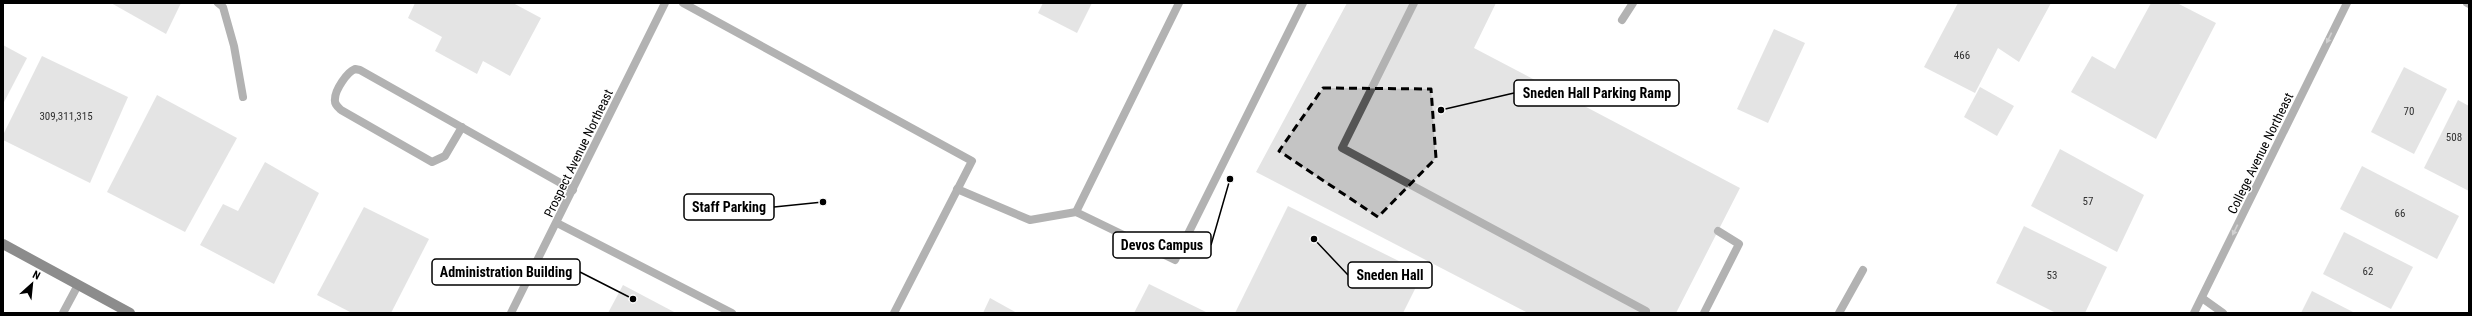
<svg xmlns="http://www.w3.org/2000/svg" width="2472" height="316" viewBox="0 0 2472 316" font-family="'Roboto Condensed',sans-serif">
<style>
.building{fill:#c4c4c4}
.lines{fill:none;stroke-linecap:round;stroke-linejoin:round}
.service{stroke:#555;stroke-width:8}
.minor{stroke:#555;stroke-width:8}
.tertiary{stroke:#555;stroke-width:8}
.primary{stroke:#000;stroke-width:10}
.oneway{fill:#999}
.marked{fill:none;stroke:#000;stroke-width:3;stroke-dasharray:8 5;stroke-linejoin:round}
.labels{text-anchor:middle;stroke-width:3;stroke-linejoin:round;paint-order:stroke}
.number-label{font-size:11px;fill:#313131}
.street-label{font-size:13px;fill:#000;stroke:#fff}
.leader{fill:none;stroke:#000;stroke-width:1.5}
.callout-dot{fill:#000;stroke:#fff;stroke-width:1.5}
.callout{fill:#fff;stroke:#000;stroke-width:1.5}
.callout-label{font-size:14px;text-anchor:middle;font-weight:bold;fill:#000}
</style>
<rect width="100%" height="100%" fill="#fff"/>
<g class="building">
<path d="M 111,3 L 181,3 L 166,34 Z"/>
<path d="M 415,3 L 513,3 L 541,18 L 510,76 L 483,61 L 477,74 L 435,51 L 442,37 L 408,18 Z"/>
<path d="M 1043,3 L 1092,3 L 1077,33 L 1038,13 Z"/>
<path d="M 1347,3 L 1496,3 L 1474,48 L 1740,188 L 1676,313 L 1528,313 L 1256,172 Z"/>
<path d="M 1958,3 L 2051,3 L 2019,62 L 1998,48 L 1975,93 L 1924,67 Z"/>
<path d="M 2151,3 L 2177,3 L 2216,23 L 2156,139 L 2071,92 L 2092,56 L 2115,69 Z"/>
<path d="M 1774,29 L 1805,43 L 1768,123 L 1737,109 Z"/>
<path d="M 3,45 L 27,58 L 3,104 Z"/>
<path d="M 42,56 L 128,97 L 90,183 L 3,140 L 3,135 Z"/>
<path d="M 2404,67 L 2447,89 L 2414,154 L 2371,132 Z"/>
<path d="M 1980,87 L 2014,106 L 1997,136 L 1964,117 Z"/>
<path d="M 157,95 L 237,138 L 185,232 L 107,192 Z"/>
<path d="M 2458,100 L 2469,106 L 2469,191 L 2424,168 Z"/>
<path d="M 2060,149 L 2144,195 L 2117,252 L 2031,206 Z"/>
<path d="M 265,162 L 319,193 L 274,284 L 200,245 L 223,204 L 238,211 Z"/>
<path d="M 2362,166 L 2459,216 L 2437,259 L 2340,209 Z"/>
<path d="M 1288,206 L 1423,273 L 1403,313 L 1235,313 Z"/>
<path d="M 364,207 L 429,239 L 391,313 L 352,313 L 317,295 Z"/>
<path d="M 2024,226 L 2107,267 L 2085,313 L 2056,313 L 1996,283 Z"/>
<path d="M 2344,232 L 2413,267 L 2391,309 L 2323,274 Z"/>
<path d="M 1149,284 L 1208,313 L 1134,313 Z"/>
<path d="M 623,285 L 676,313 L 608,313 Z"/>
<path d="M 2312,291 L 2355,313 L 2301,313 Z"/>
<path d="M 990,298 L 1017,313 L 983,313 Z"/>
</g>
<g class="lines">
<g class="service">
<path d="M 218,3 L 223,7 L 234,46 L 243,97"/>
<path d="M 683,3 L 972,161 L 894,313"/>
<path d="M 1414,3 L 1342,148 L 1646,311 L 1645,313"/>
<path d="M 1622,20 L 1633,3"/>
<path d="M 462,127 L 445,156 L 432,162 L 341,110 C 338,107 334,104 335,99 C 335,90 347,72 355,69 L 360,70 C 431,110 502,150 573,190"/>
<path d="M 957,189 L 1030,220 L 1076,212 L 1175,260 L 1303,3"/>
<path d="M 1076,212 L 1179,3"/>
<path d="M 557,223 L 732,313"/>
<path d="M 2202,298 L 2223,313"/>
<path d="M 63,313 L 78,285"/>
<path d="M 1704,313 L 1739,244 L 1718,231"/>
<path d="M 1839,313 L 1863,270"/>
</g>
<path class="minor" d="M 511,313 L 665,3"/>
<g class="tertiary">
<path d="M 2467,3 L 2469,4"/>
<path d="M 2194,313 L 2347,3"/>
</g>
<path class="primary" d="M 3,244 L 130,313"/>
</g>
<defs><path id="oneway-solid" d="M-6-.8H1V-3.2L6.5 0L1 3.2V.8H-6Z"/></defs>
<g class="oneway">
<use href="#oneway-solid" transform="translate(2329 38) rotate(116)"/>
<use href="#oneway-solid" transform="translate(2235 230) rotate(116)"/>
</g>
<path d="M0 0H2472V316H0ZM 1323,88 L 1431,89 L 1436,158 L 1378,217 L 1279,151 Z" fill="#fff" fill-opacity=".55" fill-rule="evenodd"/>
<path class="marked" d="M 1323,88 L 1431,89 L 1436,158 L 1378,217 L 1279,151 Z"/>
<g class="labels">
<g class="number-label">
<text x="1962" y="59">466</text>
<text x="2409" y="115">70</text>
<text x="66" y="120">309,311,315</text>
<text x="2454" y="141">508</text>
<text x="2088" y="205">57</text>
<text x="2400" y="217">66</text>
<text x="2368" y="275">62</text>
<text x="2052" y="279">53</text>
</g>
<g class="street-label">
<text transform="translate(578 153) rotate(-64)" y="5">Prospect Avenue Northeast</text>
<text transform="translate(2260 153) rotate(-64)" y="5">College Avenue Northeast</text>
</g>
</g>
<path class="leader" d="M1441 110L1514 93M823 202L774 207M1230 179L1211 245M633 299L580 272M1314 239L1348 275"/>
<g class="callout-dot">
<circle cx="1441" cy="110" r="4"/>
<circle cx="823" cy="202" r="4"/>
<circle cx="1230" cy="179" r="4"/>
<circle cx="633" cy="299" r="4"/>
<circle cx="1314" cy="239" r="4"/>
</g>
<g class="callout">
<rect x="1514" y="80" width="165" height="26" rx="4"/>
<rect x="684" y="194" width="90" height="26" rx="4"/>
<rect x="1113" y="232" width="98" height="26" rx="4"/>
<rect x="432" y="259" width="148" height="26" rx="4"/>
<rect x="1348" y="262" width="84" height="26" rx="4"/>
</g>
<g class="callout-label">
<text x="1597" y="98">Sneden Hall Parking Ramp</text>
<text x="729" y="212">Staff Parking</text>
<text x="1162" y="250">Devos Campus</text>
<text x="506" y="277">Administration Building</text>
<text x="1390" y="280">Sneden Hall</text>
</g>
<rect width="2472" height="316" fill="none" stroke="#000000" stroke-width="8"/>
<g transform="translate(32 284) rotate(27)" stroke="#ffffff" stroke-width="3" paint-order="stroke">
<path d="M0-3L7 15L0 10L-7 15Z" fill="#000000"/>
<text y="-6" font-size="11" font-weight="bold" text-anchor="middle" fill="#000000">N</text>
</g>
</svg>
